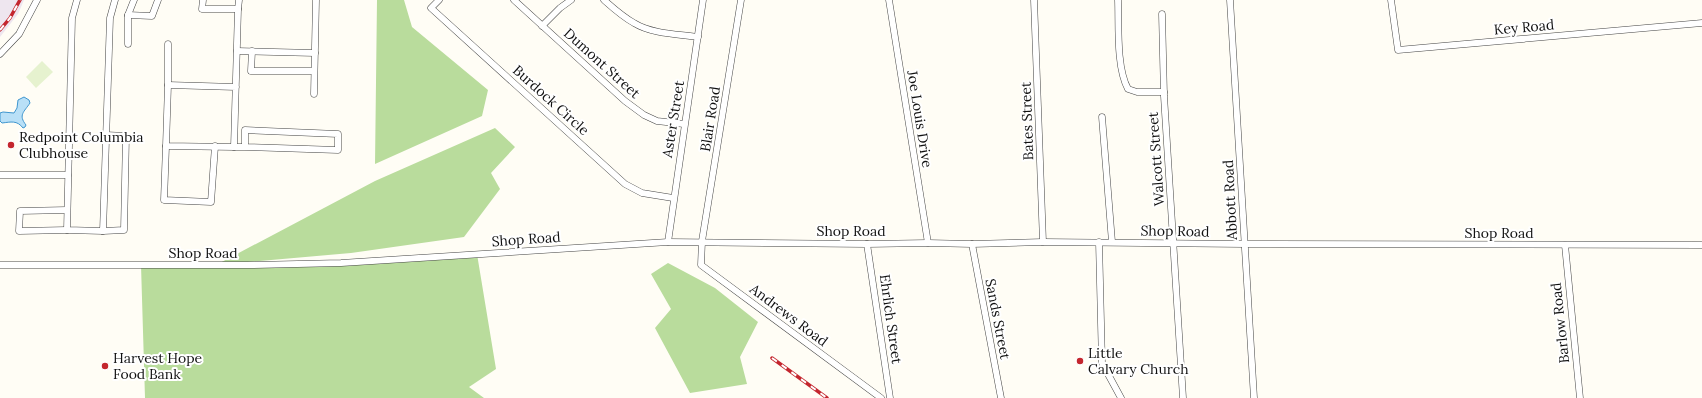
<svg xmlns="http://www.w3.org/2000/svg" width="1702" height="398" viewBox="0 0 1702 398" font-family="Lora,serif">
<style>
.industrial{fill:#eee6ef}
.forest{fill:#b9dc9c}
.pitch{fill:#e6f2cf}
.water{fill:#b9e0f7;stroke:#3f96cf}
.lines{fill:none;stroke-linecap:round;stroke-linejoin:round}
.minor-casing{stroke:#444;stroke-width:7}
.minor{stroke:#fff;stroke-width:6}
.rail-casing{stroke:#c4262e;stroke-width:3.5}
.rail{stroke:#fff;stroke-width:2;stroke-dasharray:6;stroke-linecap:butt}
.poi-dot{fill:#c4262e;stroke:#fff;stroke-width:1.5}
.labels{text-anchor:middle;stroke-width:4;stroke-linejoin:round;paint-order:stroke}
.street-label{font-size:14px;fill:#111;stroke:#fff}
.poi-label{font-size:14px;fill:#111;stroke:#fff;text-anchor:start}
</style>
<rect width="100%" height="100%" fill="#fffdf5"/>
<path class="industrial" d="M 0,0 L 24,0 L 18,14 L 0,37 Z"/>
<g class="forest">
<path d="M 377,0 L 404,0 L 412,27 L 488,90 L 482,116 L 375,164 Z"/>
<path d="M 495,128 L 515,147 L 491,173 L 500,189 L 464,237 L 351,253 L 224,264 L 341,263 L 477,254 L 496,369 L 469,387 L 484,398 L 145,398 L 141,265 L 216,265 L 375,181 Z"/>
<path d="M 668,263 L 715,288 L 758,322 L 740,357 L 747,384 L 690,393 L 655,328 L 671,309 L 651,274 Z"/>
</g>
<path class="pitch" d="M 42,61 L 53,72 L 36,88 L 26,77 Z"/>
<path class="water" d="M 24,97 L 29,100 L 30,103 C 24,112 18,115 26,125 L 25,127 L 23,128 C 17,120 11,122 2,123 L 0,121 L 0,113 L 3,112 L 14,113 L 17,108 L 18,100 Z"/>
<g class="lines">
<defs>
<g id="minor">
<path d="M 77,0 L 72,18 L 67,230 L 103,231 L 110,18 L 115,0"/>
<path d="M 203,0 L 202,9 L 238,9"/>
<path d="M 439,0 L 431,8 L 625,184 L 642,193 L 673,198"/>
<path d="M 514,0 L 625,101 L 644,115 L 657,121 L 684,124"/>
<path d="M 604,0 C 613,8 623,17 634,23 C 652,34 677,34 698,37"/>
<path d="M 741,0 L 702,241 L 701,265 L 881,398"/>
<path d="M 889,0 L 928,243"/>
<path d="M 1034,0 L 1043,242"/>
<path d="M 1118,0 C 1119,25 1116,67 1128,89 L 1137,92 L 1164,92"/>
<path d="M 1230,0 L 1254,398"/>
<path d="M 1391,0 L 1398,50 L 1702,23"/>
<path d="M 1162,14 L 1164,96 L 1183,398"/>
<path d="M 128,15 L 152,16 L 158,0"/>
<path d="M 542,26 L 560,8 L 571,0"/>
<path d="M 128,44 L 128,15 L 134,0"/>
<path d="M 237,51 L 315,53"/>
<path d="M 252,51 L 251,71 L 314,71"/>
<path d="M 0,54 L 19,34 L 37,0"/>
<path d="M 168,85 L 168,44"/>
<path d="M 236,87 L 168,85 L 166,146 L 234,147 L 238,9 L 239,0"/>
<path d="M 314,94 L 316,0"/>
<path d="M 1102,117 L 1112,242"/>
<path d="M 166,146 L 164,200 L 211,202 L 215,146"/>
<path d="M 234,147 L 245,147 L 338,150 L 338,134 L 245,130 L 245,147"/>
<path d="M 0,175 L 68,175"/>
<path d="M 67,230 L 19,231 L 20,211 L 67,210"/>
<path d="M 103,231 L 124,230 L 126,136 L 106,135"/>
<path d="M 668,242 L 703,0"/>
<path d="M 1099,242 L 1102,363 L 1121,398"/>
<path d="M 867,244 L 890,398"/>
<path d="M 972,244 L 1001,398"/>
<path d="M 1565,245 L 1580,398"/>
<path d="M 0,265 L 254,265 L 341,263 L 668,242 L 867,244 L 928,243 L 972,244 L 1043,242 L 1244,244 L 1702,245"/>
</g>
</defs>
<use href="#minor" class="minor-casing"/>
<use href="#minor" class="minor"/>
<defs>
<g id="rail">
<path d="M 0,30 L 10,18 L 20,0"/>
<path d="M 772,358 L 827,398"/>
</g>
</defs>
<use href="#rail" class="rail-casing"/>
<use href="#rail" class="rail"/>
</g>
<g class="poi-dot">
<circle cx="11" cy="145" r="4"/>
<circle cx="1080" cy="361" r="4"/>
<circle cx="105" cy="366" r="4"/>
</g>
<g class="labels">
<g class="street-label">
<text transform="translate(1524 27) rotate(-5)" y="5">Key Road</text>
<text transform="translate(602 63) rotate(42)" y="5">Dumont Street</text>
<text transform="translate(551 100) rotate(42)" y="5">Burdock Circle</text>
<text transform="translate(673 119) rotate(-81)" y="5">Aster Street</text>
<text transform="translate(710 119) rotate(-81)" y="5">Blair Road</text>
<text transform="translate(920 119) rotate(81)" y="5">Joe Louis Drive</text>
<text transform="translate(1027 121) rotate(-92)" y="5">Bates Street</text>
<text transform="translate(1156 159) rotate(-94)" y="5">Walcott Street</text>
<text transform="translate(1230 200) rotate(-93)" y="5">Abbott Road</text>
<text x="851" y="236">Shop Road</text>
<text transform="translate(1175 231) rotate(1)" y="5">Shop Road</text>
<text x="1499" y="238">Shop Road</text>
<text transform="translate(526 239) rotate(-4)" y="5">Shop Road</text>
<text x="203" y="258">Shop Road</text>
<text transform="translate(789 315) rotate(37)" y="5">Andrews Road</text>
<text transform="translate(891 319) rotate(82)" y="5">Ehrlich Street</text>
<text transform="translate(998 319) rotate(79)" y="5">Sands Street</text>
<text transform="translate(1560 323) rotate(-96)" y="5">Barlow Road</text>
</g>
<g class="poi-label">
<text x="19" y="142">Redpoint Columbia<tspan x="19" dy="16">Clubhouse</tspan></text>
<text x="1088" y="358">Little<tspan x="1088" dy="16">Calvary Church</tspan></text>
<text x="113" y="363">Harvest Hope<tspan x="113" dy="16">Food Bank</tspan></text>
</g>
</g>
</svg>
